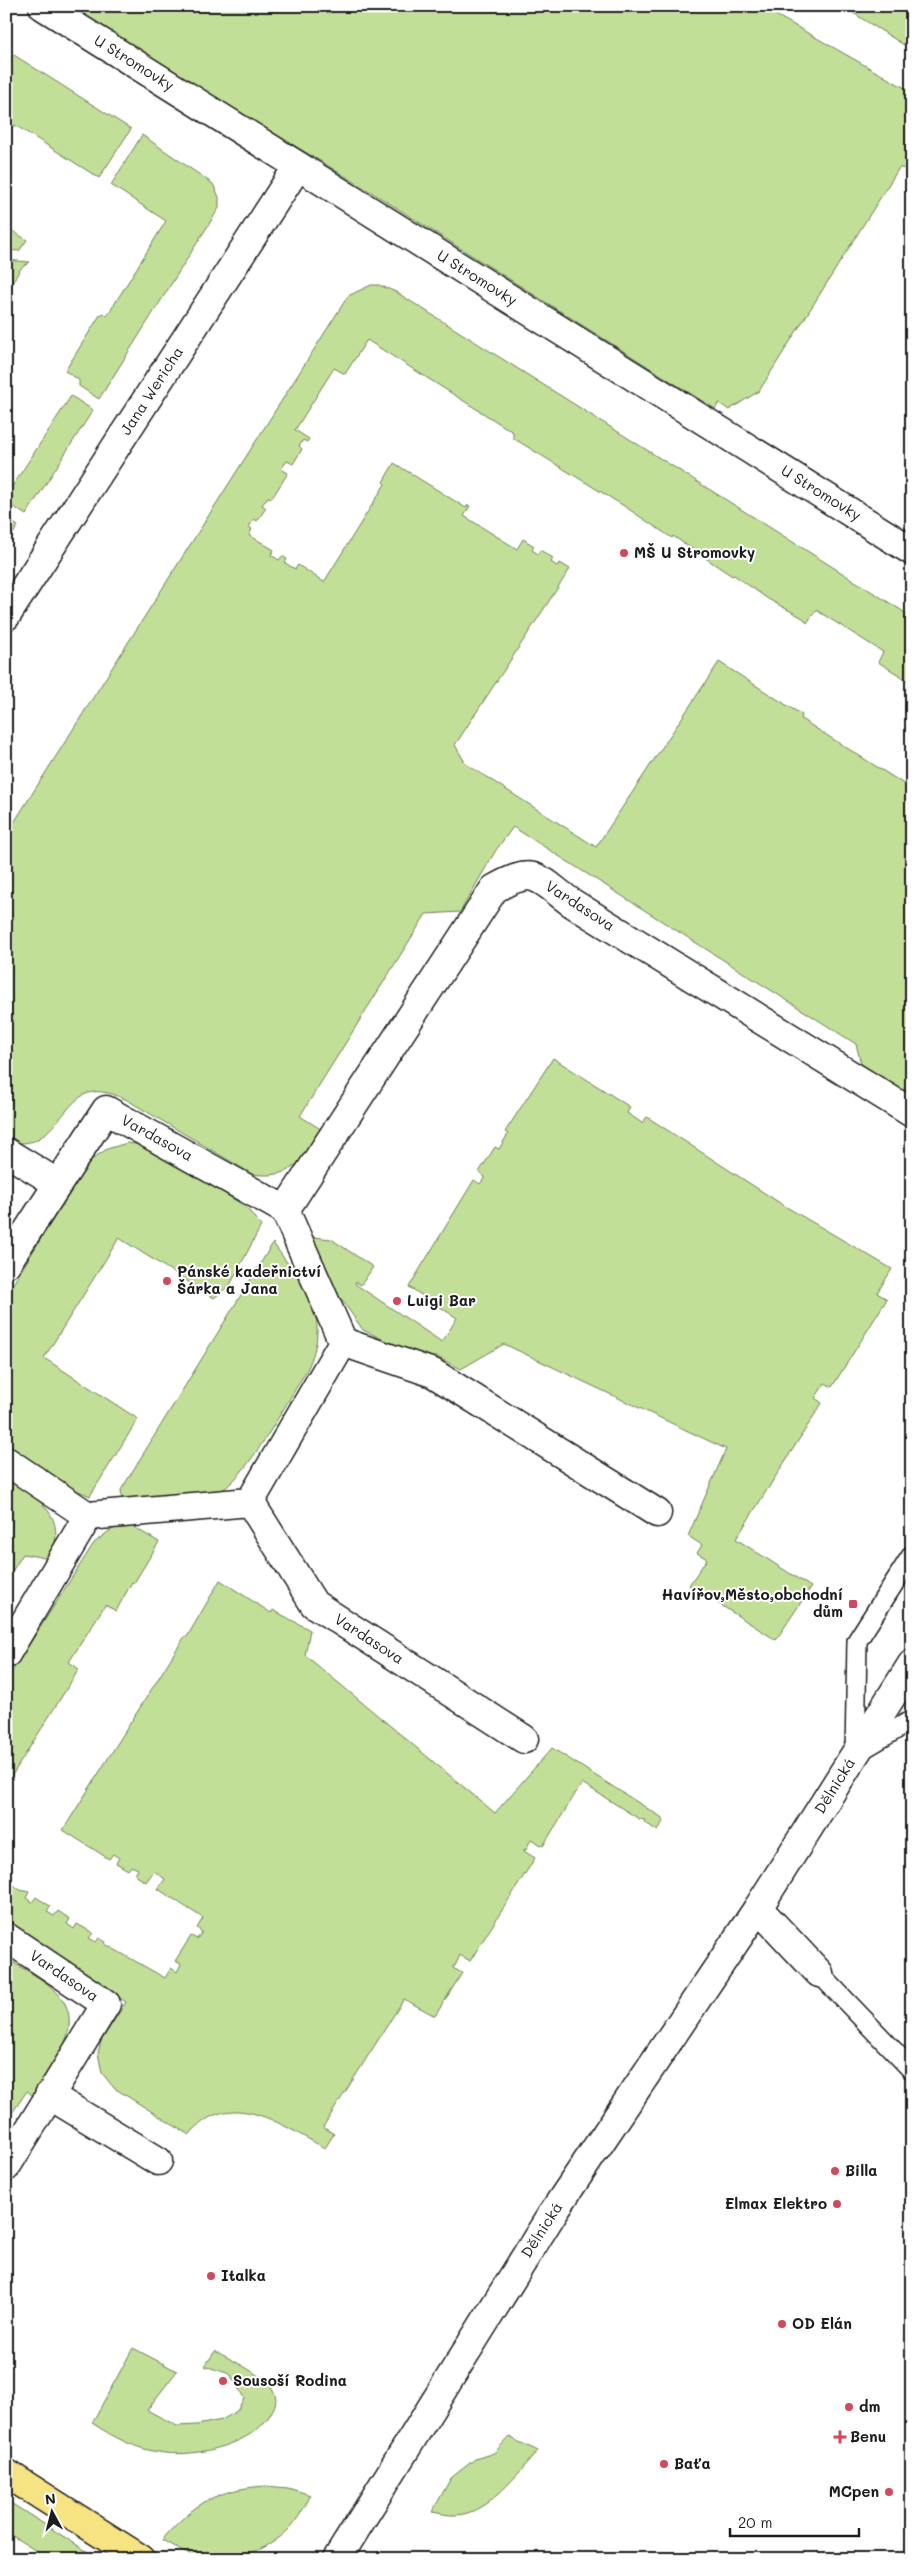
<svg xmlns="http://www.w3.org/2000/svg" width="918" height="2565" viewBox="0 0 918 2565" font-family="Mali,sans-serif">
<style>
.green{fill:#c1df97;stroke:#6e7e5a}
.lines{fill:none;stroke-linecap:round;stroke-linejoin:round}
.lane-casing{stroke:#1c1c1c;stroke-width:22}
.street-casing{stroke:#1c1c1c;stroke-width:31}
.secondary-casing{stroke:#1c1c1c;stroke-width:31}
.primary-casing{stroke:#1c1c1c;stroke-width:31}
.lane{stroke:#fff;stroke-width:19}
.street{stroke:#fff;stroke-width:28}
.secondary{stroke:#fff;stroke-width:28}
.primary{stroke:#f6e381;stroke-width:28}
.poi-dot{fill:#d1495b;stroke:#fff;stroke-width:2}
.labels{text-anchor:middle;stroke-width:4;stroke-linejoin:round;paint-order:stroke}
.street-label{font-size:15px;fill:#1c1c1c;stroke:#fff}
.poi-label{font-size:15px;font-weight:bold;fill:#1c1c1c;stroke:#fff;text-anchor:start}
</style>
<rect width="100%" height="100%" fill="#fff"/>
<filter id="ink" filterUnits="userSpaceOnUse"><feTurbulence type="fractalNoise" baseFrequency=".02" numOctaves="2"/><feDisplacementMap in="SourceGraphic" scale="10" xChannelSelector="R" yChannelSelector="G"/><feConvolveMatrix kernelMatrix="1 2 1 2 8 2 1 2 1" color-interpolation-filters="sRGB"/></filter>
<g filter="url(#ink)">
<g class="green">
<path d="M 64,6 L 760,6 L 912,92 L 912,169 L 899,168 L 759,391 L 729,410 L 719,403 L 715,409 L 376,195 Z"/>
<path d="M 842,6 L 912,6 L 912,50 Z"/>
<path d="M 6,50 L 131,129 L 99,178 L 15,125 L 10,129 L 6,127 Z"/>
<path d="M 142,135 L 213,184 L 219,197 L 219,208 L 99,399 L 79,386 L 79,380 L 65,371 L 100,315 L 104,313 L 107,316 L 166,221 L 111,185 Z"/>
<path d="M 6,227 L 27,240 L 19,251 L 6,250 Z"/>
<path d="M 6,260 L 30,262 L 21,268 L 6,293 Z"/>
<path d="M 371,285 L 379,285 L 396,292 L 912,617 L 912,683 L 878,662 L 883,652 L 816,610 L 807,623 L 803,618 L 768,599 L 734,575 L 732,576 L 673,536 L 672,538 L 624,506 L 513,438 L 513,432 L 367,340 L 345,374 L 334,368 L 295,430 L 309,439 L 307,442 L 303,440 L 299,446 L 302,449 L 293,464 L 287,461 L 281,469 L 288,473 L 272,498 L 268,497 L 262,505 L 266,508 L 257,521 L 254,519 L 249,527 L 252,529 L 249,535 L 274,550 L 271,555 L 279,560 L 282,556 L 287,559 L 285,563 L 295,569 L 298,565 L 324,582 L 385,484 L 383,482 L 394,463 L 466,508 L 468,505 L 470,506 L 464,516 L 517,549 L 523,539 L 534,546 L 532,550 L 538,554 L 540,550 L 553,558 L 551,562 L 557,566 L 560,563 L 570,569 L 455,745 L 466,764 L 596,847 L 719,662 L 802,715 L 801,719 L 912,789 L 912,1092 L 903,1091 L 862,1068 L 856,1044 L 513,827 L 496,850 L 460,912 L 426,914 L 300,1116 L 322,1130 C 302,1160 293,1180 252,1174 L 127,1100 C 75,1075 74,1112 41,1137 C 31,1145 17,1143 6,1142 L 6,835 L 348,296 Z"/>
<path d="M 71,396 L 93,410 L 26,515 L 6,502 L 6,496 Z"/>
<path d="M 6,518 L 18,526 L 6,545 Z"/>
<path d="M 553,1058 L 630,1107 L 627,1113 L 642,1123 L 647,1117 L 783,1205 L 892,1269 L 877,1293 L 887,1299 L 832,1387 L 825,1383 L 815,1398 L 822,1403 L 736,1539 L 811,1587 L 776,1640 L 689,1585 L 707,1559 L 697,1553 L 702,1545 L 688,1536 L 726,1449 L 504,1344 L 461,1369 L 435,1356 L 431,1362 L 363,1330 L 315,1262 L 305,1236 L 331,1239 L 373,1267 L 361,1285 L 356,1282 L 355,1284 L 442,1342 L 457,1318 L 409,1287 L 474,1180 L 480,1184 L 485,1177 L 479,1172 L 495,1147 L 499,1149 L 508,1134 L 505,1132 Z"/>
<path d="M 127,1143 L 150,1146 L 246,1207 L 261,1226 L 230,1285 L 214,1298 L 119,1238 L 44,1358 L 138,1419 L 90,1496 L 74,1489 L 6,1443 L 6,1295 L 89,1161 L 107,1149 Z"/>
<path d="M 273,1243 C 304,1287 333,1315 307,1370 C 289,1398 245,1482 217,1493 C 196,1502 147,1498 122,1499 L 121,1490 Z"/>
<path d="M 6,1479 C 41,1501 67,1513 51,1559 L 23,1554 L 6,1581 Z"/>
<path d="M 127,1523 L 159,1542 L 134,1583 L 132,1582 L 116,1611 L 105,1605 L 69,1662 L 79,1669 L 6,1785 L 6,1681 L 94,1543 L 109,1531 Z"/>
<path d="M 220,1580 L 271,1613 L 273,1610 L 310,1630 L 305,1655 L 495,1813 L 552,1748 L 664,1819 L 658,1831 L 644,1822 L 645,1820 L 639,1819 L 582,1783 L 543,1846 L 531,1839 L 526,1850 L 524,1849 L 524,1851 L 535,1858 L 470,1961 L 460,1955 L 455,1966 L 453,1966 L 453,1968 L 462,1973 L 435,2016 L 404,1999 L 323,2127 L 334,2134 L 325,2148 C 280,2125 231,2085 189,2135 L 114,2088 L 102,2073 L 98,2053 L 101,2041 L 126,2002 L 6,1926 L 6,1879 L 20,1890 L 29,1892 L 26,1898 L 32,1902 L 36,1897 L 50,1906 L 47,1912 L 54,1916 L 58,1911 L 70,1919 L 67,1924 L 74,1929 L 77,1924 L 93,1933 L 89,1938 L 96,1942 L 99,1938 L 106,1942 L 105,1944 L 165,1978 L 171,1968 L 177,1972 L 181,1964 L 175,1961 L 191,1936 L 197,1939 L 202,1932 L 197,1928 L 203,1918 L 158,1889 L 165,1879 L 154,1871 L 146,1882 L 135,1875 L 138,1869 L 131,1866 L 128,1870 L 116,1863 L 119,1858 L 113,1854 L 109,1859 L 63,1830 L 185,1636 L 187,1637 Z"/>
<path d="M 6,1958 C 20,1967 36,1975 49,1985 C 93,2020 55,2060 33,2096 L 27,2091 L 6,2122 Z"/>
<path d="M 133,2348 L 177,2371 L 147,2410 L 177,2426 L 197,2425 L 222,2420 L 237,2411 L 244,2398 L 230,2374 L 205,2366 L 215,2351 C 230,2359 268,2377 274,2392 C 278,2400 275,2406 271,2413 C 255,2444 197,2457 165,2453 C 137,2450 115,2438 92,2423 Z"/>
<path d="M 509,2437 L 538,2451 C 518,2473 488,2514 456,2515 C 449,2516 440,2513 432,2512 L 451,2478 L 475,2459 L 494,2453 Z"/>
<path d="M 266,2486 L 288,2488 L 311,2495 C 305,2506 298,2519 290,2528 C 267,2553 226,2565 193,2556 C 183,2553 172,2545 162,2540 C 194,2503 217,2489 266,2486 Z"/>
<path d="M 6,2500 L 99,2559 L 49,2559 L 6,2532 Z"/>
</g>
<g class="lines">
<defs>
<g id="lane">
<path d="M 861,1750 L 912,1720"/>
<path d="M 855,1753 L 857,1641 L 912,1555"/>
<path d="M 819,1973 L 912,2070"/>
</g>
<g id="street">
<path d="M 43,6 L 912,551"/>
<path d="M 6,616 L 298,166"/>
<path d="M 6,1152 L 57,1183"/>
<path d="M 285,1210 L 494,889 C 536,865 537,878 572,903 L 912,1113"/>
<path d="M 6,1264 L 106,1110 L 285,1210 L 343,1342 L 250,1502 L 88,1516 L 6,1461"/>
<path d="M 343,1342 L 433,1373 L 657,1513"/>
<path d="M 250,1502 L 314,1604 L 524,1739"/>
<path d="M 6,1654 L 88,1516"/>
<path d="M 758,1908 L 819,1973"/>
<path d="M 6,1937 L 106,2004 L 6,2167"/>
<path d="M 49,2095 L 158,2161"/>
</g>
<path id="secondary" d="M 337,2559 L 554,2211 L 758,1908 L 912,1664"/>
<path id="primary" d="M 6,2473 L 141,2559"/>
</defs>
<use href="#lane" class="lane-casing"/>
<use href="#street" class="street-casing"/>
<use href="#secondary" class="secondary-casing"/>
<use href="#primary" class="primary-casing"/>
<use href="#lane" class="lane"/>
<use href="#street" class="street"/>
<use href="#secondary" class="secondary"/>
<use href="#primary" class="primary"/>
</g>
</g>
<g class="poi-dot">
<circle cx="624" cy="553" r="5"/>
<circle cx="167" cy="1281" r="5"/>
<circle cx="397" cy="1301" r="5"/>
<rect x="848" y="1599" width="10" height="10" rx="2.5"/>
<circle cx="835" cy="2171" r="5"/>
<circle cx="837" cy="2204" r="5"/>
<circle cx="211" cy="2276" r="5"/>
<circle cx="782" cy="2324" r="5"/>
<circle cx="223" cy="2381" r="5"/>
<circle cx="849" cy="2407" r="5"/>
<path d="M837.5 2429.5h5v5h5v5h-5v5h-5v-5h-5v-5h5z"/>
<circle cx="664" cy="2464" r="5"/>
<circle cx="889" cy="2492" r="5"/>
</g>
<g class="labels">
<g class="street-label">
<text transform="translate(134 63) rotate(32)" y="5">U Stromovky</text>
<text transform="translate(477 278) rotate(32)" y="5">U Stromovky</text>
<text transform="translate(152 391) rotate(-57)" y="5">Jana Wericha</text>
<text transform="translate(821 493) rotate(32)" y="5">U Stromovky</text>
<text transform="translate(580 906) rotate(33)" y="5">Vardasova</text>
<text transform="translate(157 1138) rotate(29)" y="5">Vardasova</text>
<text transform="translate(369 1639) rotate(33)" y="5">Vardasova</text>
<text transform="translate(835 1786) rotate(-58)" y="5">Dělnická</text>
<text transform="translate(64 1976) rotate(34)" y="5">Vardasova</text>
<text transform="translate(542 2230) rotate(-57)" y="5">Dělnická</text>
</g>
<g class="poi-label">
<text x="634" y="558">MŠ U Stromovky</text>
<text x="177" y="1277">Pánské kadeřnictví<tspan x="177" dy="17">Šárka a Jana</tspan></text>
<text x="407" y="1306">Luigi Bar</text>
<text x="843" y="1600" text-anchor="end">Havířov,Město,obchodní<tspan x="843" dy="17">dům</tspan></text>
<text x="845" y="2176">Billa</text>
<text x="827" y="2209" text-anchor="end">Elmax Elektro</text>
<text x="221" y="2281">Italka</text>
<text x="792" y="2329">OD Elán</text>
<text x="233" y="2386">Sousoší Rodina</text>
<text x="859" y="2412">dm</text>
<text x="850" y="2442">Benu</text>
<text x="674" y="2469">Baťa</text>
<text x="879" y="2497" text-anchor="end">MCpen</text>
</g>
</g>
<rect width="918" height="2565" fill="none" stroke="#fff" stroke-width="25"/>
<rect x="12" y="12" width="893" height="2540" fill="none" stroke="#1c1c1c" stroke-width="2" filter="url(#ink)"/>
<g transform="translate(52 2512) rotate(353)" stroke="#ffffff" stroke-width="4" paint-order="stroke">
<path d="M0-4L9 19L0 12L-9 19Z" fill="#1c1c1c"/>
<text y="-8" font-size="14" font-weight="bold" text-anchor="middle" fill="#1c1c1c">N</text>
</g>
<path d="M730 2528v8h129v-8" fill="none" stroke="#1c1c1c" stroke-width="2.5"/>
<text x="738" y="2528" font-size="15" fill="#1c1c1c" stroke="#ffffff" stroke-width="4" paint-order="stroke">20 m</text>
</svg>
